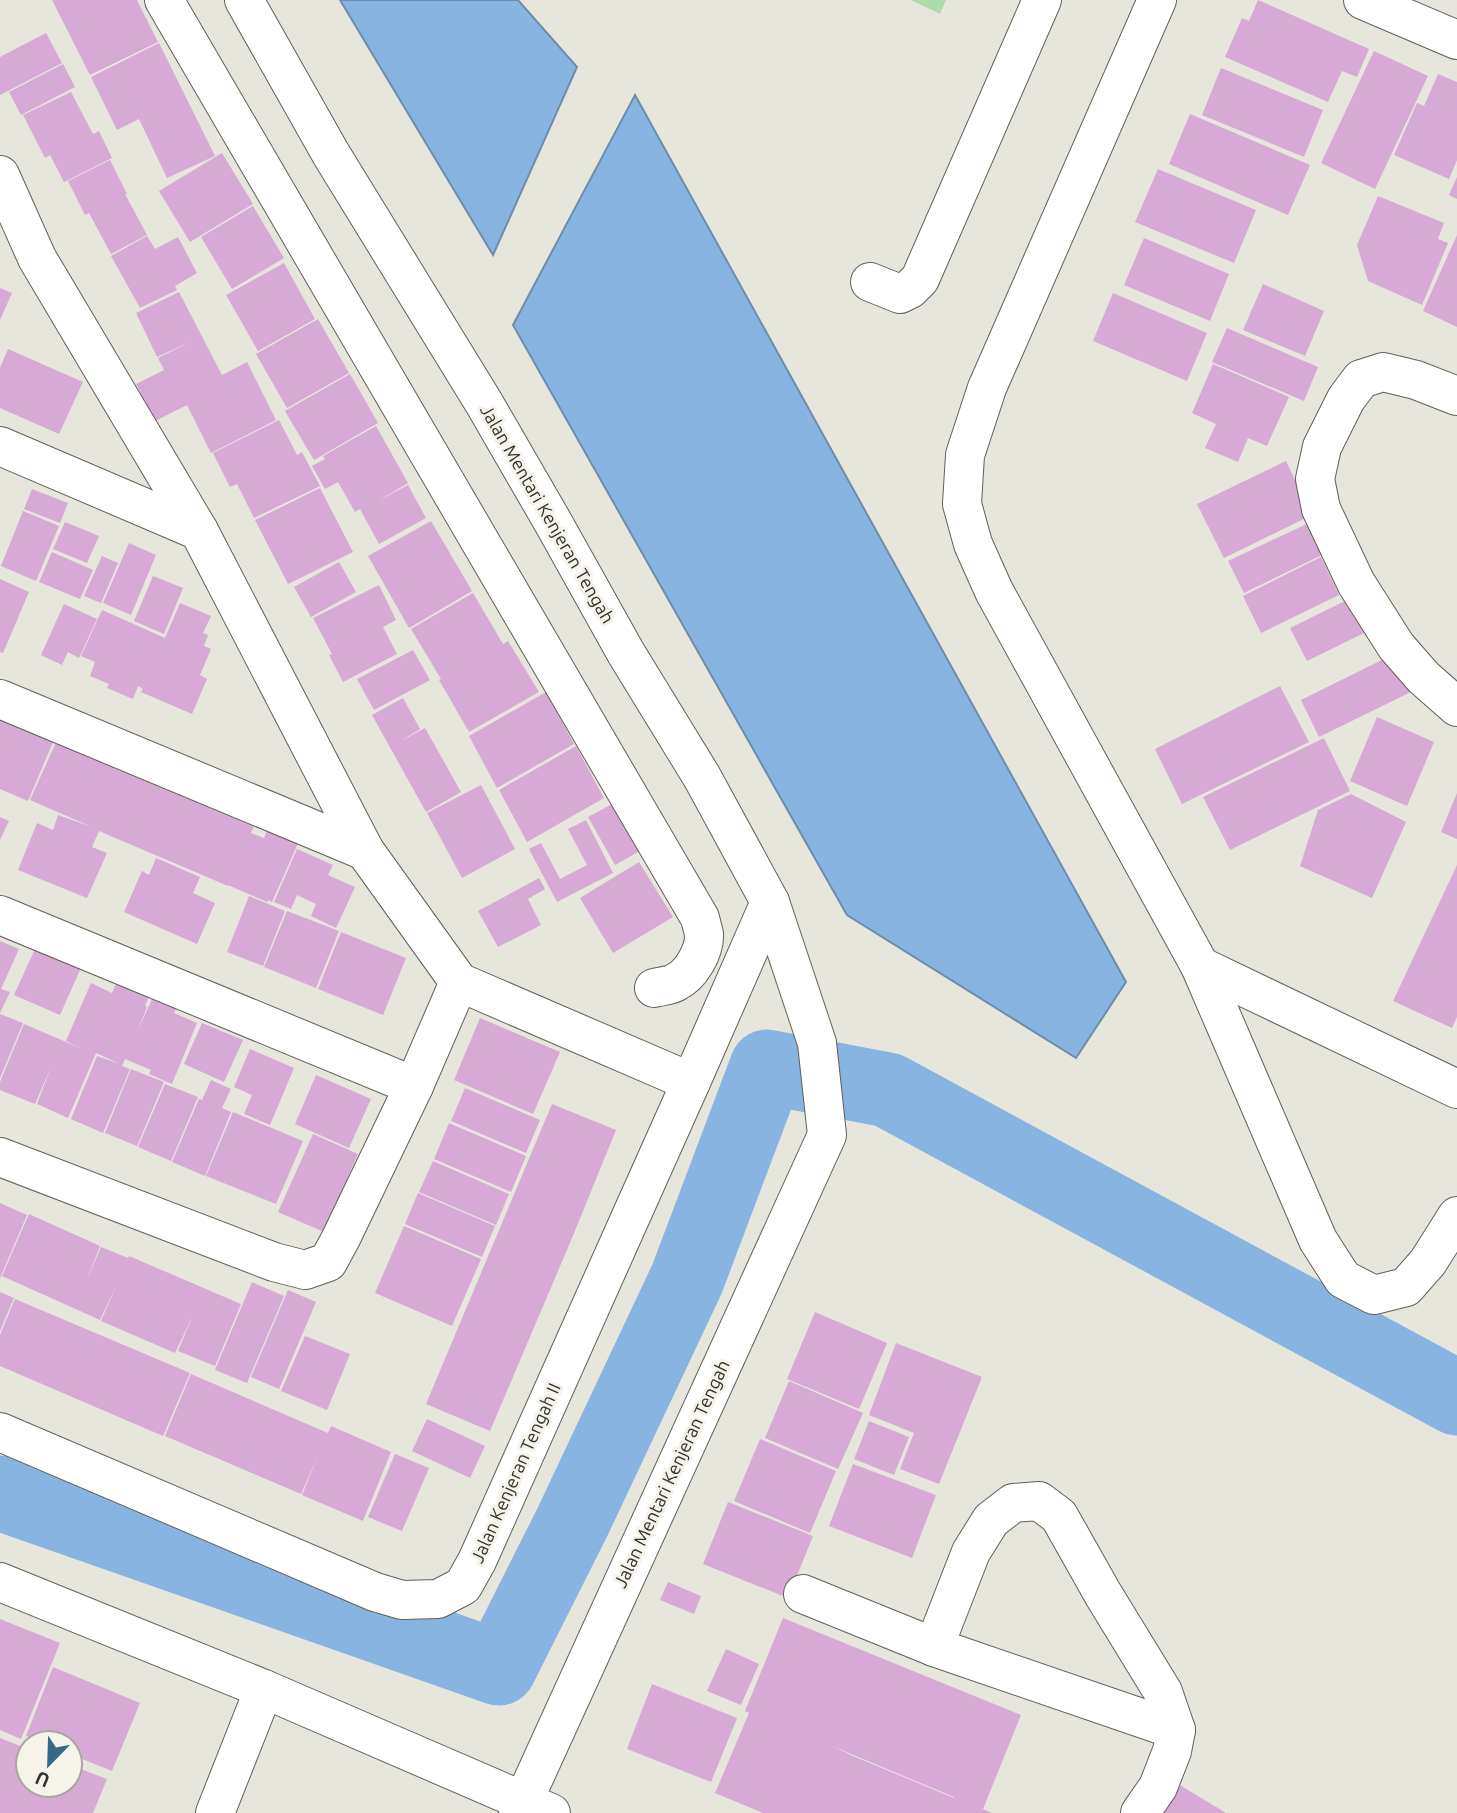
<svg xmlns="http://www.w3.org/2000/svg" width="1457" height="1813" viewBox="0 0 1457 1813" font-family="Ubuntu,sans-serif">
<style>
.green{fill:#acdbad}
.water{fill:#87b4e0;stroke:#6e8dab;stroke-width:2}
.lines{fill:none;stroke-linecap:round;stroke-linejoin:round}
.river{stroke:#87b4e0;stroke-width:75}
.building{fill:#d7a9d5;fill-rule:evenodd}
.minor-casing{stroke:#615f58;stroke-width:40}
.minor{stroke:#fff;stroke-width:38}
.labels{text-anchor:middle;stroke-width:6;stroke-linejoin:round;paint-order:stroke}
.street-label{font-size:18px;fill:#32322e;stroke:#f5f3ea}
</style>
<rect width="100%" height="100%" fill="#e7e6dd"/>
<path class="green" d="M 911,0 L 946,0 L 940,14 Z"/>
<g class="water">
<path d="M 340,0 L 518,0 L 577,67 L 493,255 Z"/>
<path d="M 635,95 L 1126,982 L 1076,1058 L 847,915 L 513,325 Z"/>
</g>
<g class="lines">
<path class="river" d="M 0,1493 L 499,1668 L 572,1523 L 687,1279 L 767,1067 L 888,1090 L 1457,1398"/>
</g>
<g class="building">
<path d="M 52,0 L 137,0 L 158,42 L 90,75 Z"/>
<path d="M 1258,0 L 1369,49 L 1357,77 L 1342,71 L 1328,102 L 1225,57 L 1242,18 L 1249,21 Z"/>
<path d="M 46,33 L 62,63 L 0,95 L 0,57 Z"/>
<path d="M 159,43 L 215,156 L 167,178 L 139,119 L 117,130 L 91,77 Z"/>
<path d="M 1374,51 L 1428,76 L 1375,189 L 1321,163 Z"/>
<path d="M 63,64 L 75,87 L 21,115 L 9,92 Z"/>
<path d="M 1221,68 L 1323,110 L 1304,157 L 1202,115 Z"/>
<path d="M 1438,74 L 1457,82 L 1457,160 L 1449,179 L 1394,155 L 1417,103 L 1424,106 Z"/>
<path d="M 71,92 L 93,134 L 99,131 L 112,158 L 64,182 L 50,155 L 45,158 L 23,115 Z"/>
<path d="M 1190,114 L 1310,165 L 1288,215 L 1169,164 Z"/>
<path d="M 222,153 L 253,204 L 190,242 L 159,191 Z"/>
<path d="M 110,160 L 127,194 L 125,194 L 147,235 L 111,254 L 89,213 L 85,215 L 68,181 Z"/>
<path d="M 1158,169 L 1256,210 L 1234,263 L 1135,222 Z"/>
<path d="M 1457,177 L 1457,199 L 1449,195 Z"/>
<path d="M 1378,196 L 1444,223 L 1438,239 L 1448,243 L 1422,305 L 1368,281 L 1357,245 Z"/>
<path d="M 253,206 L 284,258 L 232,289 L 201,237 Z"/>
<path d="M 1457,235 L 1457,327 L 1423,311 Z"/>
<path d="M 147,236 L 155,249 L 178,237 L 197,273 L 175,286 L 177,290 L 140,308 L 111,256 Z"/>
<path d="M 1144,238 L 1229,274 L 1210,321 L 1124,285 Z"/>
<path d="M 284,263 L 315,319 L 258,351 L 226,295 Z"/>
<path d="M 1263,284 L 1324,311 L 1305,356 L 1243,330 Z"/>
<path d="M 0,288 L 12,293 L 0,320 Z"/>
<path d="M 179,292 L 222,375 L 247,362 L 276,420 L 211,453 L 187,405 L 155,421 L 136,384 L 164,370 L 158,358 L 192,341 L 157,357 L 136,313 Z"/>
<path d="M 1113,293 L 1207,333 L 1187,381 L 1093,341 Z"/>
<path d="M 318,319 L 349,373 L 287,408 L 256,354 Z"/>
<path d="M 1227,328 L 1318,367 L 1304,401 L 1212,362 Z"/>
<path d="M 8,349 L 83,382 L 59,434 L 0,408 L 0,368 Z"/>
<path d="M 1213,364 L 1289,397 L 1267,446 L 1248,438 L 1238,462 L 1205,448 L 1216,424 L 1192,413 Z"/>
<path d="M 350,374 L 378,423 L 314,460 L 285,411 Z"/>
<path d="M 279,420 L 297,455 L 302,452 L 320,486 L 254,518 L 237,484 L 230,487 L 213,453 Z"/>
<path d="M 376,426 L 408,483 L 378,501 L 408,485 L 426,518 L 379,544 L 360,509 L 355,512 L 338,482 L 325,489 L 312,466 L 325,459 L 323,456 Z"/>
<path d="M 1286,461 L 1312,515 L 1224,558 L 1197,504 Z"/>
<path d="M 320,488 L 353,552 L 288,584 L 255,520 Z"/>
<path d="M 32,489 L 68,503 L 60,523 L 24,509 Z"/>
<path d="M 23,511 L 59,526 L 36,581 L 1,566 Z"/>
<path d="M 1315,520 L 1330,551 L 1244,593 L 1228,561 Z"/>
<path d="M 431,521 L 472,591 L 409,628 L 368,556 Z"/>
<path d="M 65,522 L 99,536 L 87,563 L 53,549 Z"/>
<path d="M 129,543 L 156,555 L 131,615 L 103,603 Z"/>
<path d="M 52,552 L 93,570 L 80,599 L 39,582 Z"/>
<path d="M 102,556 L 118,563 L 101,603 L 84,596 Z"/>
<path d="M 1321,557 L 1339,595 L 1261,633 L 1243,596 Z"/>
<path d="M 339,562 L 356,592 L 311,617 L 294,587 Z"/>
<path d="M 153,576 L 183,588 L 164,634 L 134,621 Z"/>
<path d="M 0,579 L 29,592 L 3,653 L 0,652 Z"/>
<path d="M 379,585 L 396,620 L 383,627 L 397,654 L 343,682 L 329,655 L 332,654 L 313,618 Z"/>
<path d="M 473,593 L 503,644 L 508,641 L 539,692 L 469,732 L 439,680 L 441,679 L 411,629 Z"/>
<path d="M 1349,599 L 1366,632 L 1307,661 L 1290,628 Z"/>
<path d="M 180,603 L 211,616 L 203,633 L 208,635 L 204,646 L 211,649 L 200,675 L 207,679 L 192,714 L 141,692 L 143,689 L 138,686 L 133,699 L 107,688 L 109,684 L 90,676 L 95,662 L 81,656 L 102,610 L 165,638 Z"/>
<path d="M 64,604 L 97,619 L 79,658 L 68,652 L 62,665 L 41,655 Z"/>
<path d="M 413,650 L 430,680 L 374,710 L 357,679 Z"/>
<path d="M 1396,653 L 1415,690 L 1319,737 L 1301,700 Z"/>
<path d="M 1280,686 L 1309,742 L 1182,804 L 1155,749 Z"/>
<path d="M 546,692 L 574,744 L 497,788 L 469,736 Z"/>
<path d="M 403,698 L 420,729 L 401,741 L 425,728 L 461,792 L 426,812 L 372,715 Z"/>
<path d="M 0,711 L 56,735 L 28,801 L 0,789 Z"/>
<path d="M 1377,717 L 1434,742 L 1407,806 L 1350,781 Z"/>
<path d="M 61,731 L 258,817 L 251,833 L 264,838 L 272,819 L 303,832 L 272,902 L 268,900 L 267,902 L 228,885 L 228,886 L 99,831 L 92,847 L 107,853 L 87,898 L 18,870 L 37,823 L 53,830 L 58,815 L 92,827 L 30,800 Z"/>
<path d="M 1324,738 L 1350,791 L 1230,850 L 1203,797 Z"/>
<path d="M 576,746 L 604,798 L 527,842 L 499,790 Z"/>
<path d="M 481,785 L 515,849 L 462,878 L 427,813 Z"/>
<path d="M 1457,793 L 1457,839 L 1441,832 Z"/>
<path d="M 1351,794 L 1406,822 L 1372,898 L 1300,866 L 1318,810 Z"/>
<path d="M 614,803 L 640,851 L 615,865 L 588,817 Z"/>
<path d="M 0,817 L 9,821 L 0,840 Z"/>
<path d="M 586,820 L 613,873 L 557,902 L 529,849 L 541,843 L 560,879 L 587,865 L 568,829 Z"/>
<path d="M 297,849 L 333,865 L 328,875 L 355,887 L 336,928 L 311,916 L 316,904 L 297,895 L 291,909 L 274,902 Z"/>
<path d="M 156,858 L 200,877 L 193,893 L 215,903 L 197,944 L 124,912 L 142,871 L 149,875 Z"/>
<path d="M 639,862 L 673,917 L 613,953 L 580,898 Z"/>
<path d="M 1457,865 L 1457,1017 L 1452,1028 L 1393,1001 Z"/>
<path d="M 539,878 L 545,889 L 528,899 L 541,925 L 498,947 L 478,911 Z"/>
<path d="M 249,896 L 285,911 L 263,966 L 227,952 Z"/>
<path d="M 287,911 L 339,931 L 316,988 L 264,967 Z"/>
<path d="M 341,932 L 406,958 L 383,1015 L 318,989 Z"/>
<path d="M 39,940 L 84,961 L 60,1015 L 14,995 Z"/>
<path d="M 0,941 L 19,949 L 1,989 L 10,992 L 0,1013 Z"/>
<path d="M 120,975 L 152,989 L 145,1006 L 147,1007 L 137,1032 L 153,997 L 177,1007 L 174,1013 L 197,1023 L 172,1084 L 149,1074 L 151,1070 L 125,1059 L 122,1066 L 130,1069 L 103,1133 L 71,1119 L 97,1056 L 120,1064 L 96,1053 L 68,1118 L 37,1104 L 51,1067 L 35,1104 L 0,1090 L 0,1082 L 24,1024 L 85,1050 L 66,1041 L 91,983 L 112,993 Z"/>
<path d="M 0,1014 L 23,1023 L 0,1078 Z"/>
<path d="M 480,1018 L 560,1052 L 533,1114 L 454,1080 Z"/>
<path d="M 202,1023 L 243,1040 L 224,1082 L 184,1064 Z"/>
<path d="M 250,1049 L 294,1068 L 270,1125 L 244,1114 L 252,1095 L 234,1087 Z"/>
<path d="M 131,1069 L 164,1082 L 137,1146 L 105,1133 Z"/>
<path d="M 316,1075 L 371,1099 L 349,1148 L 295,1124 Z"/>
<path d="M 211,1080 L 231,1089 L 222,1108 L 231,1112 L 205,1176 L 172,1162 L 199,1099 L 202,1100 Z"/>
<path d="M 165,1084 L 198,1097 L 171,1161 L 138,1147 Z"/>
<path d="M 465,1088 L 540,1120 L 526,1153 L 451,1121 Z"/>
<path d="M 552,1104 L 616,1130 L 572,1238 L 490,1431 L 426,1404 Z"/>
<path d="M 233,1112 L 303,1141 L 276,1204 L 206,1176 Z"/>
<path d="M 449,1123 L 526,1156 L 511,1192 L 434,1159 Z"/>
<path d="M 313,1134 L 358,1154 L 324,1232 L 278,1212 Z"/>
<path d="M 433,1161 L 509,1194 L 496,1225 L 419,1192 Z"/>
<path d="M 418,1193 L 495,1226 L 482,1257 L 405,1224 Z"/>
<path d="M 0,1203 L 27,1215 L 0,1278 Z"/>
<path d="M 29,1214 L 100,1246 L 86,1282 L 101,1247 L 128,1258 L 129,1256 L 241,1304 L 215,1366 L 178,1351 L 193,1315 L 175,1353 L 101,1321 L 117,1284 L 100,1320 L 2,1276 Z"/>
<path d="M 404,1226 L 481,1259 L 452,1326 L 375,1293 Z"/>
<path d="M 252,1282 L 284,1296 L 247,1383 L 215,1370 Z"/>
<path d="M 288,1290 L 316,1302 L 279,1389 L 251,1377 Z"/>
<path d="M 0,1292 L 14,1298 L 0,1331 Z"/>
<path d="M 15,1299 L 190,1373 L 163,1436 L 0,1366 L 0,1335 Z"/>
<path d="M 815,1312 L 887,1343 L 859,1409 L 787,1379 Z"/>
<path d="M 305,1336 L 350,1354 L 327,1410 L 281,1391 Z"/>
<path d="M 896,1343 L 982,1377 L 939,1484 L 900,1469 L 914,1433 L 869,1415 Z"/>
<path d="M 191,1374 L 328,1433 L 331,1426 L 391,1452 L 363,1521 L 302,1495 L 318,1456 L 301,1494 L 165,1436 Z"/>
<path d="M 789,1381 L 863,1413 L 838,1469 L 765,1438 Z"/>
<path d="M 427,1419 L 485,1446 L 470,1478 L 412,1451 Z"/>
<path d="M 869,1421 L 909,1437 L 894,1475 L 854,1459 Z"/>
<path d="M 760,1439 L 836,1471 L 810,1533 L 734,1501 Z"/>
<path d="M 395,1454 L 429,1468 L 402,1531 L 368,1517 Z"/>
<path d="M 853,1464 L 936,1495 L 912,1558 L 829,1526 Z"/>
<path d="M 728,1502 L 813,1536 L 788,1598 L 703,1564 Z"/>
<path d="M 668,1582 L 701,1596 L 694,1614 L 660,1600 Z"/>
<path d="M 783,1618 L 1021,1715 L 983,1809 L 992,1813 L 763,1813 L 715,1793 L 749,1713 L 745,1711 ZM 832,1746 L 954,1797 L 954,1798 L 853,1756 Z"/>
<path d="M 0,1619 L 60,1643 L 21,1739 L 0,1730 Z"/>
<path d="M 726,1649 L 759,1664 L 741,1705 L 707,1691 Z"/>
<path d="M 53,1667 L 140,1703 L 112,1771 L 70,1754 L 70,1743 L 44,1743 L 26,1736 Z"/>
<path d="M 652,1684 L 737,1718 L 711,1782 L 627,1749 Z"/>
<path d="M 0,1738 L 28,1749 L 28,1785 L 70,1785 L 70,1765 L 107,1779 L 93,1813 L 0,1813 Z"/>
<path d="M 1178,1784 L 1226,1813 L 1160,1813 Z"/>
</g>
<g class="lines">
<defs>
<g id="minor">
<path d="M 164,0 L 700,918 C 701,923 703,929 704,934 C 705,951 691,975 676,982 C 670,986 661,986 654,988"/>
<path d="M 244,0 L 331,154 L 484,403 L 554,524 L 626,653 L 702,777 L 770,902 L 817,1043 L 827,1135 L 518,1813"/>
<path d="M 1157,0 L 987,388 L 965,455 L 962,504 L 973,544 L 994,591 L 1200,966 L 1318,1240 L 1343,1279 L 1374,1295 L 1406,1287 L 1428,1262 L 1457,1216"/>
<path d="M 1363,0 L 1457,40"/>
<path d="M 0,175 L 37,258 L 199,531 L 365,851 L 459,982 L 691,1082"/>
<path d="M 870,282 L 900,294 L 910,289 L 920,279 L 1042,0"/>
<path d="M 1457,396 L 1416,380 L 1383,372 L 1361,379 L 1346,399 L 1322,447 L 1315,479 L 1321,509 L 1356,583 L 1396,646 L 1423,677 L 1457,707"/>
<path d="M 0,446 L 199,531"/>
<path d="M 0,699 L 365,851"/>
<path d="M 0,915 L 414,1086 L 459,982"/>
<path d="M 1200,966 L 1457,1089"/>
<path d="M 0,1157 L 274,1262 L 305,1270 L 328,1262 L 341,1238 L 414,1086"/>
<path d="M 0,1432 L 375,1592 L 402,1600 L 438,1599 L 463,1586 L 477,1561 L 691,1082 L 770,902"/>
<path d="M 0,1582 L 264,1689 L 551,1813"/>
<path d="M 803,1594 L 934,1647 L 1176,1730"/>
<path d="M 934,1647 L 971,1552 L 991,1520 L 1013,1503 L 1039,1501 L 1059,1516 L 1103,1594 L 1163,1692 L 1176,1730 L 1172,1751 L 1158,1787 L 1140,1813"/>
<path d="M 215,1813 L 264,1689"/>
</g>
</defs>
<use href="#minor" class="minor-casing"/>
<use href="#minor" class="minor"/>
</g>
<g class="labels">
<g class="street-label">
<text transform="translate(547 514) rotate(60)" y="6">Jalan Mentari Kenjeran Tengah</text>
<text transform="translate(516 1473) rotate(-66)" y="6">Jalan Kenjeran Tengah II</text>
<text transform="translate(672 1474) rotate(-65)" y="6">Jalan Mentari Kenjeran Tengah</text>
</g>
</g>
<g transform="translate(49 1764) rotate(203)"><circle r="33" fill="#f5f3ea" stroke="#a7a69f" stroke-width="2"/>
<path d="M0-5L12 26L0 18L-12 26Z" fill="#356986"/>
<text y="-10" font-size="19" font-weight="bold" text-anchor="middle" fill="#32322e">U</text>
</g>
</svg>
